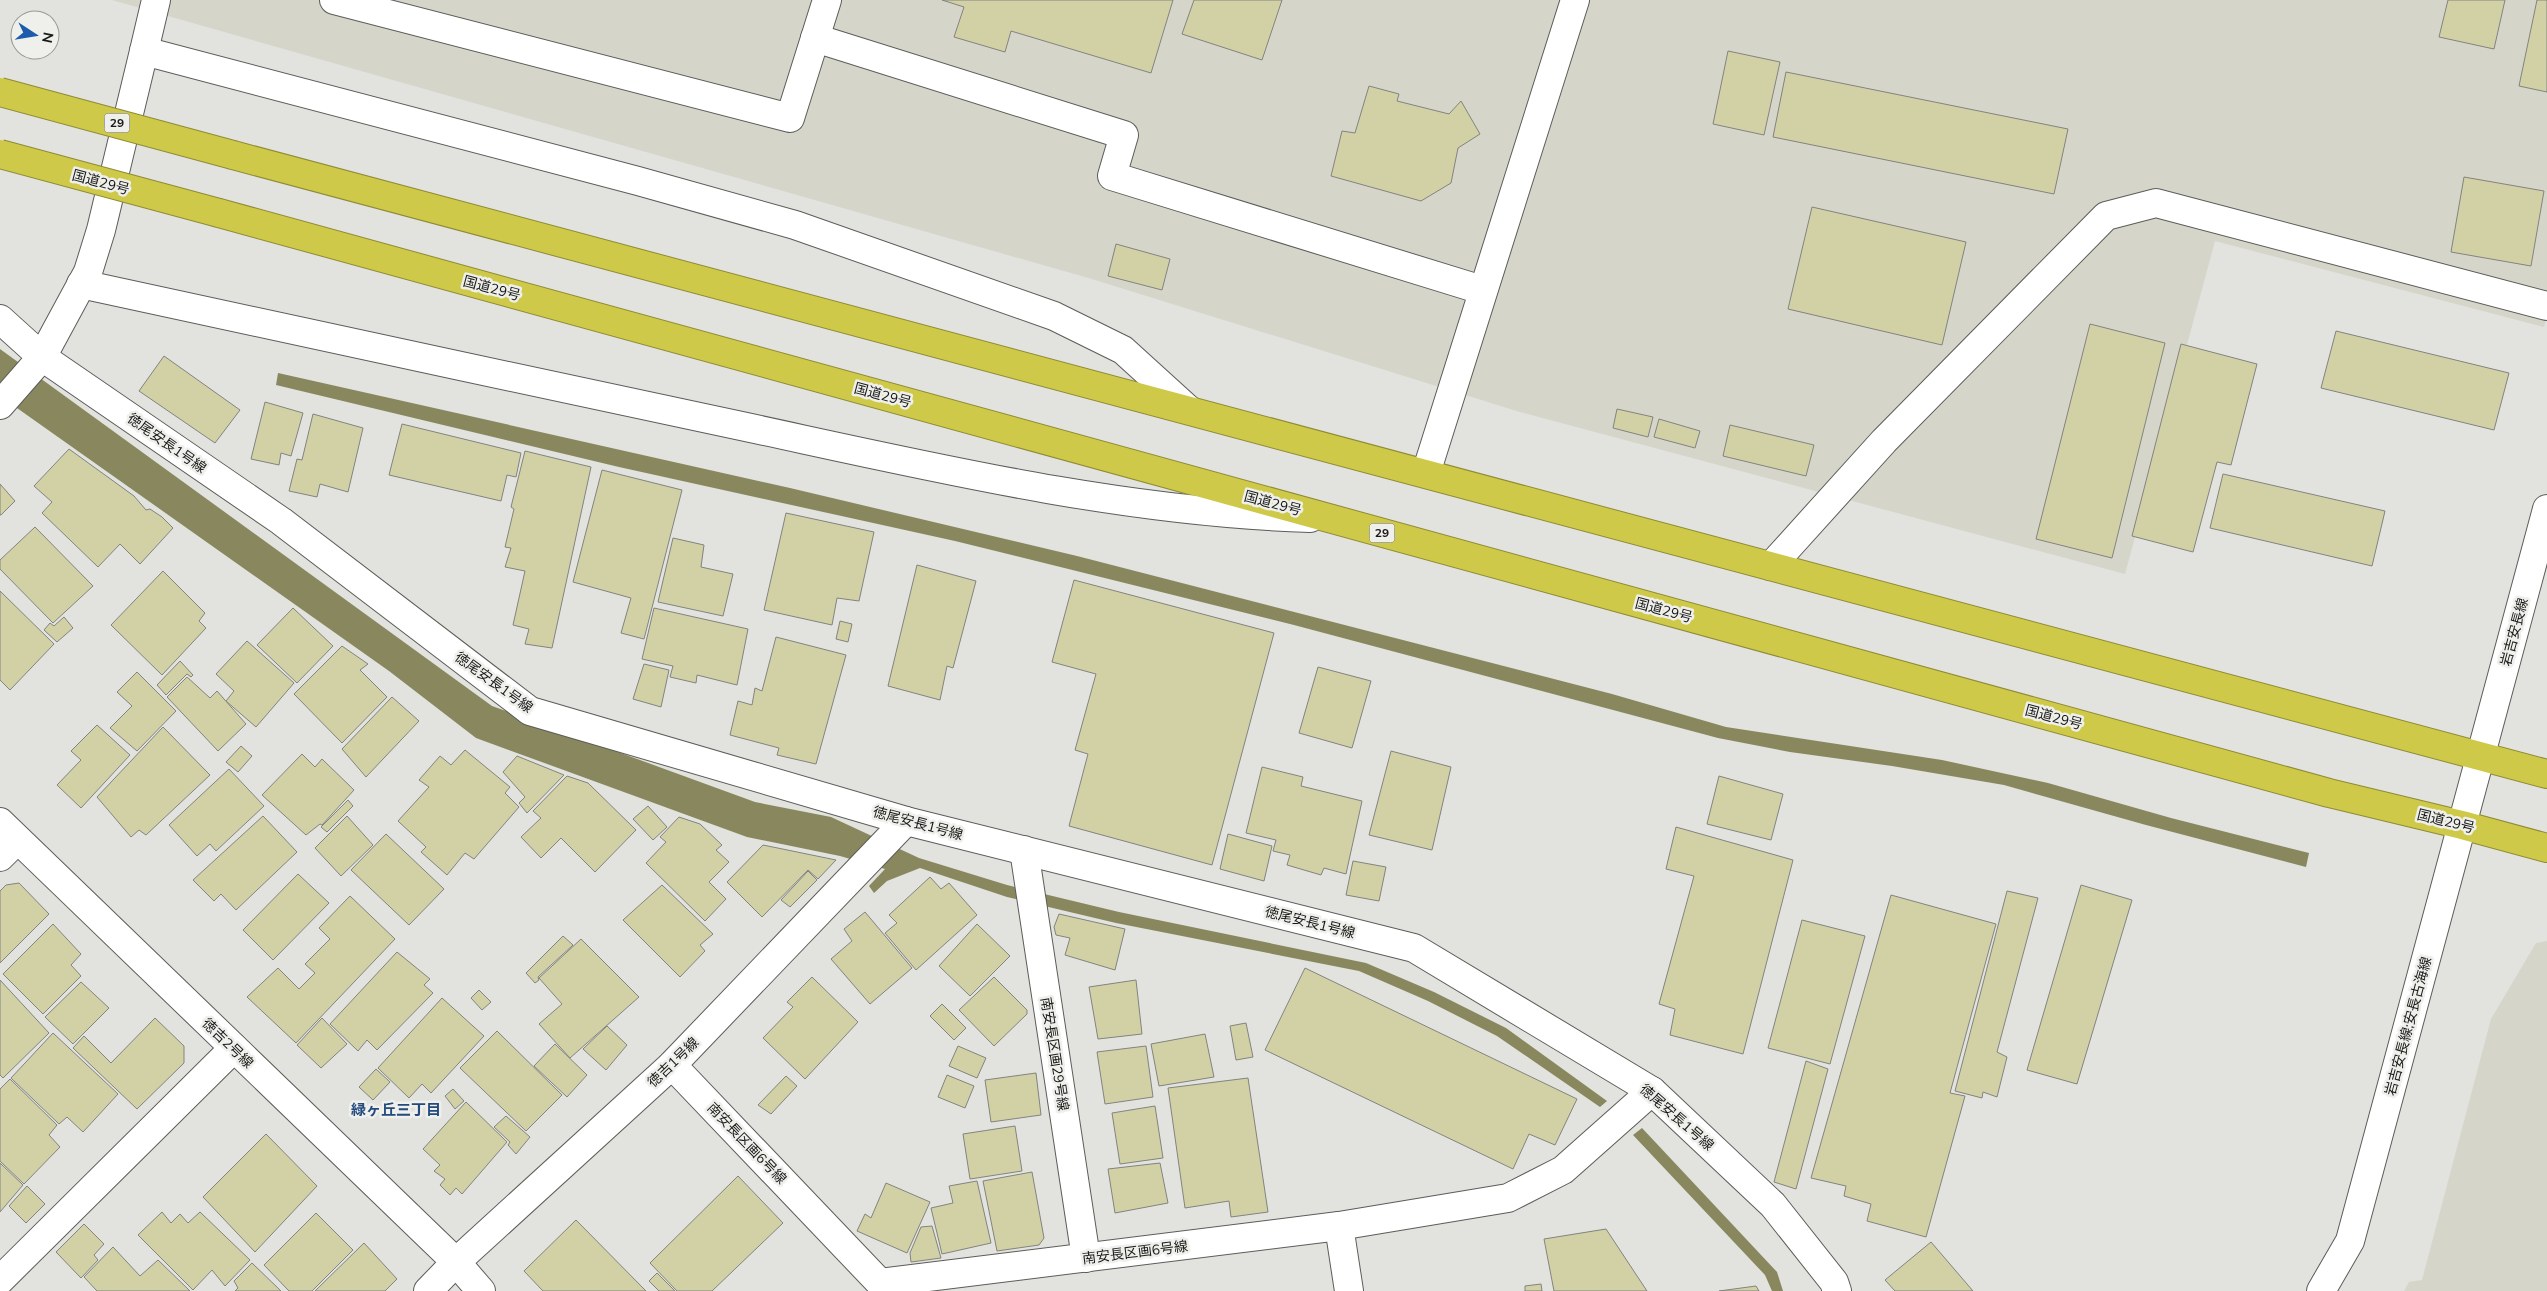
<svg xmlns="http://www.w3.org/2000/svg" width="2547" height="1291" viewBox="0 0 2547 1291" font-family="'Nunito Sans','Noto Sans JP',sans-serif">
<style>
.built{fill:#d5d5ca}
.water{fill:#88875e}
.building{fill:#d2d1a5;stroke:#838380}
.lines{fill:none;stroke-linecap:round;stroke-linejoin:round}
.minor-casing{stroke:#5c5c59;stroke-width:30}
.highway-casing{stroke:#8f8b37;stroke-width:30}
.minor{stroke:#fff;stroke-width:28}
.highway{stroke:#cec948;stroke-width:28}
.highway-bridge-casing{stroke:#8f8b37;stroke-width:30;stroke-linecap:butt}
.highway-bridge{stroke:#cec948;stroke-width:28}
.labels{text-anchor:middle;stroke-width:5;stroke-linejoin:round;paint-order:stroke}
.shield{fill:#efefeb;stroke:#595957;stroke-width:1}
.shield-label{font-size:12px;font-weight:bold;fill:#191918}
.street-label{font-size:14px;fill:#191918;stroke:#efefeb}
.neighbourhood-label{font-size:15px;font-weight:bold;fill:#244b80;stroke:#efefeb}
</style>
<rect width="100%" height="100%" fill="#e2e2de"/>
<g class="built">
<path d="M 112,0 L 2547,0 L 2547,315 L 2544,327 L 2215,241 L 2125,574 L 1520,412 L 1092,279 Z"/>
<path d="M 2547,941 L 2547,1291 L 2404,1291 L 2409,1282 L 2422,1280 L 2491,1019 L 2536,943 Z"/>
</g>
<g class="water">
<path d="M 0,349 L 492,706 L 755,802 L 831,817 L 919,858 L 1007,885 L 1119,912 L 1366,963 L 1434,992 L 1506,1028 L 1607,1101 L 1600,1107 L 1497,1036 L 1428,1001 L 1359,971 L 1116,923 L 1007,897 L 920,868 L 887,881 L 874,893 L 869,886 L 885,869 L 840,856 L 747,837 L 476,738 L 389,671 L 0,396 Z"/>
<path d="M 278,373 L 790,488 L 1077,556 L 1612,694 L 1726,727 L 1942,760 L 2048,783 L 2171,818 L 2309,853 L 2306,867 L 2146,825 L 2004,785 L 1892,766 L 1790,752 L 1718,738 L 1294,625 L 955,541 L 619,467 L 276,385 Z"/>
<path d="M 1642,1128 L 1777,1272 L 1783,1291 L 1772,1291 L 1765,1275 L 1633,1135 Z"/>
</g>
<g class="building">
<path d="M 942,0 L 1173,0 L 1151,73 L 1011,31 L 1005,52 L 954,37 L 964,7 Z"/>
<path d="M 1194,0 L 1282,0 L 1262,60 L 1182,34 Z"/>
<path d="M 2448,0 L 2505,0 L 2494,49 L 2439,37 Z"/>
<path d="M 2537,0 L 2547,0 L 2547,92 L 2519,86 Z"/>
<path d="M 1728,51 L 1780,62 L 1764,135 L 1713,124 Z"/>
<path d="M 1786,72 L 2068,129 L 2054,194 L 1773,137 Z"/>
<path d="M 1369,86 L 1399,94 L 1397,101 L 1449,114 L 1461,101 L 1480,134 L 1458,148 L 1451,183 L 1421,201 L 1331,176 L 1342,131 L 1355,133 Z"/>
<path d="M 2464,177 L 2544,191 L 2531,266 L 2451,252 Z"/>
<path d="M 1812,207 L 1966,242 L 1942,345 L 1788,309 Z"/>
<path d="M 1116,244 L 1170,259 L 1162,290 L 1108,276 Z"/>
<path d="M 2090,324 L 2165,343 L 2112,558 L 2036,539 Z"/>
<path d="M 2336,331 L 2509,373 L 2494,430 L 2321,388 Z"/>
<path d="M 2181,344 L 2257,364 L 2231,465 L 2217,462 L 2193,552 L 2132,536 Z"/>
<path d="M 164,356 L 240,410 L 215,443 L 139,391 Z"/>
<path d="M 265,402 L 303,413 L 291,456 L 281,453 L 279,465 L 251,459 Z"/>
<path d="M 1617,409 L 1653,417 L 1648,437 L 1613,428 Z"/>
<path d="M 313,414 L 363,428 L 348,492 L 320,484 L 317,497 L 289,491 L 297,459 L 302,460 Z"/>
<path d="M 1659,419 L 1700,431 L 1695,448 L 1654,437 Z"/>
<path d="M 402,424 L 521,453 L 516,477 L 507,475 L 501,501 L 389,475 Z"/>
<path d="M 1730,425 L 1814,445 L 1806,476 L 1723,456 Z"/>
<path d="M 69,449 L 134,496 L 146,510 L 150,509 L 162,517 L 173,528 L 140,564 L 120,544 L 98,567 L 42,513 L 52,502 L 34,486 Z"/>
<path d="M 525,451 L 591,467 L 552,648 L 525,644 L 529,629 L 513,625 L 525,571 L 505,567 L 511,548 L 505,547 L 514,509 L 511,507 Z"/>
<path d="M 602,470 L 682,490 L 644,639 L 621,633 L 631,598 L 573,582 Z"/>
<path d="M 2223,474 L 2385,511 L 2372,566 L 2210,528 Z"/>
<path d="M 0,484 L 15,501 L 1,515 L 0,515 Z"/>
<path d="M 786,513 L 874,532 L 859,601 L 837,598 L 832,625 L 764,610 Z"/>
<path d="M 35,527 L 93,586 L 53,623 L 0,569 L 0,560 Z"/>
<path d="M 673,538 L 704,545 L 701,567 L 733,574 L 723,616 L 658,602 Z"/>
<path d="M 917,565 L 976,581 L 953,668 L 947,666 L 940,700 L 888,686 Z"/>
<path d="M 163,571 L 205,613 L 199,621 L 206,628 L 162,675 L 111,625 Z"/>
<path d="M 1074,580 L 1274,633 L 1212,865 L 1069,826 L 1088,754 L 1075,750 L 1096,674 L 1052,662 Z"/>
<path d="M 0,591 L 54,644 L 10,690 L 0,680 Z"/>
<path d="M 293,608 L 333,646 L 297,683 L 257,645 Z"/>
<path d="M 654,608 L 748,629 L 737,685 L 697,675 L 696,683 L 670,677 L 673,666 L 642,659 Z"/>
<path d="M 64,617 L 73,628 L 57,642 L 44,630 L 50,623 L 54,626 Z"/>
<path d="M 840,621 L 852,624 L 848,642 L 836,639 Z"/>
<path d="M 776,637 L 846,655 L 816,764 L 777,755 L 779,748 L 730,735 L 738,701 L 752,705 L 755,688 L 762,691 Z"/>
<path d="M 247,641 L 294,683 L 256,727 L 226,701 L 234,691 L 216,674 Z"/>
<path d="M 342,646 L 368,664 L 360,670 L 387,697 L 342,743 L 294,694 Z"/>
<path d="M 180,661 L 193,675 L 191,677 L 187,674 L 166,695 L 157,685 Z"/>
<path d="M 644,664 L 669,670 L 661,707 L 633,699 Z"/>
<path d="M 1318,667 L 1371,681 L 1352,748 L 1299,733 Z"/>
<path d="M 137,672 L 176,711 L 137,751 L 110,728 L 132,706 L 117,692 Z"/>
<path d="M 187,677 L 210,698 L 217,691 L 246,724 L 218,751 L 167,697 Z"/>
<path d="M 392,697 L 419,721 L 366,777 L 342,749 Z"/>
<path d="M 97,725 L 130,755 L 81,808 L 57,785 L 81,760 L 71,751 Z"/>
<path d="M 163,727 L 210,775 L 146,835 L 139,830 L 131,837 L 97,797 Z"/>
<path d="M 241,746 L 252,756 L 238,772 L 226,762 Z"/>
<path d="M 465,750 L 510,787 L 505,793 L 519,807 L 474,859 L 465,853 L 447,875 L 421,852 L 426,847 L 398,821 L 429,787 L 419,780 L 440,756 L 451,765 Z"/>
<path d="M 1391,751 L 1451,767 L 1432,850 L 1369,835 Z"/>
<path d="M 302,754 L 315,767 L 322,759 L 354,790 L 322,825 L 320,824 L 306,835 L 262,795 Z"/>
<path d="M 517,756 L 564,775 L 527,813 L 519,803 L 525,797 L 503,772 Z"/>
<path d="M 1262,767 L 1303,777 L 1301,786 L 1362,801 L 1346,874 L 1324,868 L 1321,875 L 1287,865 L 1290,855 L 1273,851 L 1276,840 L 1246,833 Z"/>
<path d="M 229,769 L 264,806 L 216,851 L 210,844 L 197,856 L 169,825 Z"/>
<path d="M 567,776 L 588,783 L 636,830 L 595,872 L 561,838 L 541,858 L 521,837 L 541,818 L 533,811 Z"/>
<path d="M 1719,776 L 1783,794 L 1771,840 L 1707,824 Z"/>
<path d="M 348,800 L 353,806 L 327,832 L 321,827 Z"/>
<path d="M 648,806 L 667,827 L 653,840 L 633,819 Z"/>
<path d="M 263,816 L 297,852 L 236,910 L 221,894 L 214,901 L 193,880 Z"/>
<path d="M 347,816 L 373,845 L 341,876 L 315,848 Z"/>
<path d="M 679,817 L 700,824 L 722,845 L 716,850 L 729,862 L 709,882 L 726,899 L 705,921 L 646,863 L 666,842 L 660,837 Z"/>
<path d="M 1676,827 L 1793,860 L 1743,1054 L 1670,1035 L 1675,1009 L 1659,1004 L 1694,876 L 1666,869 Z"/>
<path d="M 386,834 L 444,889 L 409,925 L 351,870 Z"/>
<path d="M 1228,834 L 1272,846 L 1264,881 L 1220,869 Z"/>
<path d="M 763,845 L 836,860 L 818,879 L 808,870 L 762,917 L 727,882 Z"/>
<path d="M 1353,861 L 1386,867 L 1379,901 L 1346,895 Z"/>
<path d="M 808,871 L 817,880 L 790,907 L 781,900 Z"/>
<path d="M 298,874 L 329,903 L 273,960 L 243,930 Z"/>
<path d="M 930,877 L 941,889 L 949,883 L 977,915 L 916,970 L 885,933 L 897,923 L 889,915 Z"/>
<path d="M 19,883 L 49,914 L 0,963 L 0,891 L 6,885 Z"/>
<path d="M 662,885 L 713,934 L 700,945 L 705,951 L 680,977 L 623,920 Z"/>
<path d="M 2081,885 L 2132,900 L 2077,1084 L 2027,1070 Z"/>
<path d="M 2007,891 L 2038,898 L 1997,1052 L 2007,1057 L 1997,1097 L 1983,1092 L 1982,1098 L 1955,1091 Z"/>
<path d="M 1891,895 L 1996,924 L 1950,1093 L 1965,1096 L 1926,1237 L 1867,1221 L 1871,1204 L 1844,1196 L 1846,1186 L 1811,1178 Z"/>
<path d="M 350,896 L 395,939 L 296,1043 L 247,997 L 278,968 L 299,989 L 315,973 L 305,964 L 330,939 L 319,928 Z"/>
<path d="M 865,912 L 912,968 L 870,1004 L 831,959 L 852,941 L 844,929 Z"/>
<path d="M 1059,914 L 1125,929 L 1115,970 L 1065,955 L 1070,938 L 1056,935 L 1054,927 Z"/>
<path d="M 1802,920 L 1865,936 L 1830,1064 L 1768,1048 Z"/>
<path d="M 53,924 L 81,954 L 71,965 L 81,976 L 43,1014 L 3,974 Z"/>
<path d="M 977,924 L 1010,956 L 970,996 L 939,966 Z"/>
<path d="M 563,936 L 573,945 L 538,977 L 539,980 L 535,983 L 526,973 Z"/>
<path d="M 581,939 L 639,997 L 570,1058 L 539,1024 L 562,1004 L 539,978 Z"/>
<path d="M 397,952 L 430,979 L 424,985 L 433,993 L 377,1050 L 367,1040 L 358,1051 L 330,1024 Z"/>
<path d="M 1305,968 L 1577,1099 L 1555,1145 L 1529,1134 L 1513,1169 L 1265,1050 Z"/>
<path d="M 812,977 L 858,1022 L 805,1079 L 763,1038 L 793,1007 L 787,1002 Z"/>
<path d="M 994,977 L 1027,1010 L 1027,1014 L 994,1046 L 959,1010 Z"/>
<path d="M 0,980 L 49,1033 L 3,1078 L 0,1075 Z"/>
<path d="M 1136,980 L 1142,1034 L 1098,1039 L 1089,987 Z"/>
<path d="M 81,982 L 109,1008 L 73,1044 L 45,1017 Z"/>
<path d="M 479,990 L 491,1002 L 482,1010 L 471,998 Z"/>
<path d="M 442,998 L 484,1036 L 431,1093 L 422,1084 L 409,1098 L 378,1068 Z"/>
<path d="M 942,1004 L 966,1028 L 954,1040 L 930,1016 Z"/>
<path d="M 155,1018 L 184,1046 L 184,1063 L 137,1109 L 73,1048 L 84,1036 L 111,1063 Z"/>
<path d="M 322,1018 L 347,1044 L 321,1068 L 297,1045 Z"/>
<path d="M 1246,1023 L 1253,1057 L 1236,1060 L 1230,1026 Z"/>
<path d="M 607,1026 L 627,1045 L 606,1070 L 583,1049 Z"/>
<path d="M 497,1031 L 562,1095 L 526,1131 L 460,1068 Z"/>
<path d="M 53,1033 L 118,1094 L 83,1132 L 67,1117 L 59,1124 L 11,1078 Z"/>
<path d="M 1205,1034 L 1214,1077 L 1159,1086 L 1151,1044 Z"/>
<path d="M 555,1044 L 587,1075 L 567,1097 L 534,1066 Z"/>
<path d="M 958,1046 L 986,1058 L 977,1078 L 949,1066 Z"/>
<path d="M 1146,1046 L 1153,1097 L 1105,1104 L 1097,1052 Z"/>
<path d="M 1806,1061 L 1828,1069 L 1796,1189 L 1774,1182 Z"/>
<path d="M 376,1069 L 390,1082 L 373,1100 L 359,1087 Z"/>
<path d="M 1036,1073 L 1041,1115 L 991,1122 L 985,1080 Z"/>
<path d="M 947,1075 L 974,1086 L 965,1108 L 938,1097 Z"/>
<path d="M 786,1076 L 797,1086 L 771,1114 L 758,1105 Z"/>
<path d="M 1248,1078 L 1268,1212 L 1231,1217 L 1229,1201 L 1185,1208 L 1168,1088 Z"/>
<path d="M 10,1079 L 57,1125 L 49,1135 L 60,1147 L 24,1184 L 0,1161 L 0,1089 Z"/>
<path d="M 453,1089 L 464,1101 L 455,1109 L 445,1096 Z"/>
<path d="M 466,1102 L 507,1142 L 462,1194 L 456,1188 L 450,1195 L 440,1185 L 445,1179 L 434,1171 L 440,1165 L 423,1149 Z"/>
<path d="M 1155,1106 L 1163,1158 L 1120,1164 L 1112,1113 Z"/>
<path d="M 506,1116 L 530,1137 L 516,1154 L 508,1145 L 510,1142 L 494,1127 Z"/>
<path d="M 1015,1126 L 1022,1171 L 970,1179 L 963,1134 Z"/>
<path d="M 266,1134 L 317,1186 L 255,1252 L 203,1197 Z"/>
<path d="M 0,1163 L 23,1185 L 0,1212 Z"/>
<path d="M 1160,1163 L 1168,1203 L 1115,1213 L 1108,1169 Z"/>
<path d="M 1032,1172 L 1044,1238 L 1039,1245 L 997,1251 L 983,1181 Z"/>
<path d="M 738,1176 L 783,1223 L 712,1291 L 677,1291 L 650,1263 Z"/>
<path d="M 977,1181 L 991,1243 L 942,1254 L 931,1208 L 953,1203 L 949,1186 Z"/>
<path d="M 886,1183 L 930,1202 L 907,1253 L 857,1231 L 865,1214 L 871,1218 Z"/>
<path d="M 27,1186 L 45,1204 L 26,1223 L 9,1206 Z"/>
<path d="M 162,1212 L 171,1223 L 180,1214 L 188,1223 L 200,1212 L 250,1260 L 225,1286 L 212,1270 L 193,1290 L 138,1235 Z"/>
<path d="M 316,1213 L 353,1250 L 312,1291 L 289,1291 L 264,1265 Z"/>
<path d="M 576,1220 L 646,1291 L 543,1291 L 524,1271 Z"/>
<path d="M 84,1224 L 104,1244 L 94,1255 L 98,1260 L 81,1278 L 56,1252 Z"/>
<path d="M 932,1226 L 941,1258 L 911,1262 L 910,1253 L 921,1227 Z"/>
<path d="M 1606,1229 L 1647,1291 L 1554,1291 L 1544,1239 Z"/>
<path d="M 1931,1242 L 1973,1291 L 1895,1291 L 1885,1280 Z"/>
<path d="M 364,1243 L 397,1279 L 385,1291 L 315,1291 Z"/>
<path d="M 113,1247 L 140,1276 L 158,1260 L 190,1291 L 97,1291 L 84,1277 Z"/>
<path d="M 252,1263 L 281,1291 L 235,1291 L 238,1288 L 234,1281 Z"/>
<path d="M 657,1273 L 675,1291 L 659,1291 L 649,1281 Z"/>
<path d="M 1541,1284 L 1542,1291 L 1525,1291 L 1525,1286 Z"/>
<path d="M 1756,1286 L 1759,1291 L 1719,1291 Z"/>
</g>
<g class="lines">
<defs>
<g id="minor">
<path d="M 334,0 L 790,118 L 827,0"/>
<path d="M 815,38 L 1124,135 L 1112,176 L 1482,290"/>
<path d="M 144,51 L 156,0"/>
<path d="M 81,284 C 303,332 524,380 746,427 C 932,467 1120,512 1310,518"/>
<path d="M 0,319 L 42,357 L 281,521 L 530,711 L 906,821 L 1414,948 L 1652,1091 L 1773,1205 L 1834,1282 L 1837,1291"/>
<path d="M 0,405 L 42,357 L 88,272 L 101,230 L 144,51 L 638,181 L 795,225 L 1054,316 L 1123,350 L 1189,410"/>
<path d="M 1426,473 L 1575,0"/>
<path d="M 1771,566 L 1884,441 L 2106,216 L 2156,203 L 2547,306"/>
<path d="M 0,822 L 456,1262 L 481,1291"/>
<path d="M 1024,850 L 1086,1258"/>
<path d="M 0,857 L 17,840"/>
<path d="M 672,1065 L 880,1283 L 1339,1226 L 1508,1198 L 1563,1170 L 1652,1091"/>
<path d="M 1339,1226 L 1349,1291"/>
<path d="M 0,1280 L 234,1048"/>
<path d="M 428,1291 L 456,1262 L 672,1065 L 906,821"/>
<path d="M 2321,1291 L 2350,1241 L 2547,509"/>
</g>
<g id="highway">
<path d="M 233,155 L 2547,774"/>
<path d="M 219,213 L 2329,793 L 2462,825 L 2547,848"/>
</g>
</defs>
<use href="#minor" class="minor-casing"/>
<use href="#highway" class="highway-casing"/>
<use href="#minor" class="minor"/>
<use href="#highway" class="highway"/>
<defs>
<g id="highway-bridge">
<path d="M 0,92 L 233,155"/>
<path d="M 0,154 L 219,213"/>
</g>
</defs>
<use href="#highway-bridge" class="highway-bridge-casing"/>
<use href="#highway-bridge" class="highway-bridge"/>
</g>
<g class="labels">
<g class="shield">
<rect x="104.5" y="113.5" width="25" height="19" rx="4"/>
<rect x="1369.5" y="523.5" width="25" height="19" rx="4"/>
</g>
<g class="shield-label">
<text x="117" y="127">29</text>
<text x="1382" y="537">29</text>
</g>
<g class="street-label">
<text transform="translate(101 182) rotate(15)" y="5">国道29号</text>
<text transform="translate(492 288) rotate(15)" y="5">国道29号</text>
<text transform="translate(883 395) rotate(15)" y="5">国道29号</text>
<text transform="translate(167 443) rotate(35)" y="5">徳尾安長1号線</text>
<text transform="translate(1273 503) rotate(15)" y="5">国道29号</text>
<text transform="translate(1664 610) rotate(15)" y="5">国道29号</text>
<text transform="translate(2514 632) rotate(-75)" y="5">岩吉安長線</text>
<text transform="translate(494 682) rotate(36)" y="5">徳尾安長1号線</text>
<text transform="translate(2054 717) rotate(15)" y="5">国道29号</text>
<text transform="translate(2446 821) rotate(14)" y="5">国道29号</text>
<text transform="translate(918 823) rotate(15)" y="5">徳尾安長1号線</text>
<text transform="translate(1310 922) rotate(14)" y="5">徳尾安長1号線</text>
<text transform="translate(2408 1026) rotate(-75)" y="5">岩吉安長線;安長古海線</text>
<text transform="translate(228 1043) rotate(44)" y="5">徳吉2号線</text>
<text transform="translate(1055 1054) rotate(81)" y="5">南安長区画29号線</text>
<text transform="translate(673 1062) rotate(-44)" y="5">徳吉1号線</text>
<text transform="translate(1677 1117) rotate(41)" y="5">徳尾安長1号線</text>
<text transform="translate(747 1143) rotate(46)" y="5">南安長区画6号線</text>
<text transform="translate(1135 1252) rotate(-7)" y="5">南安長区画6号線</text>
</g>
<g class="neighbourhood-label">
<text x="396" y="1115">緑ヶ丘三丁目</text>
</g>
</g>
<g transform="translate(35 35) rotate(102)"><circle r="24" fill="#efefeb" stroke="#999997"/>
<path d="M0-4L9 19L0 12L-9 19Z" fill="#1d5bac"/>
<text y="-8" font-size="14" font-weight="bold" text-anchor="middle" fill="#191918">N</text>
</g>
</svg>
